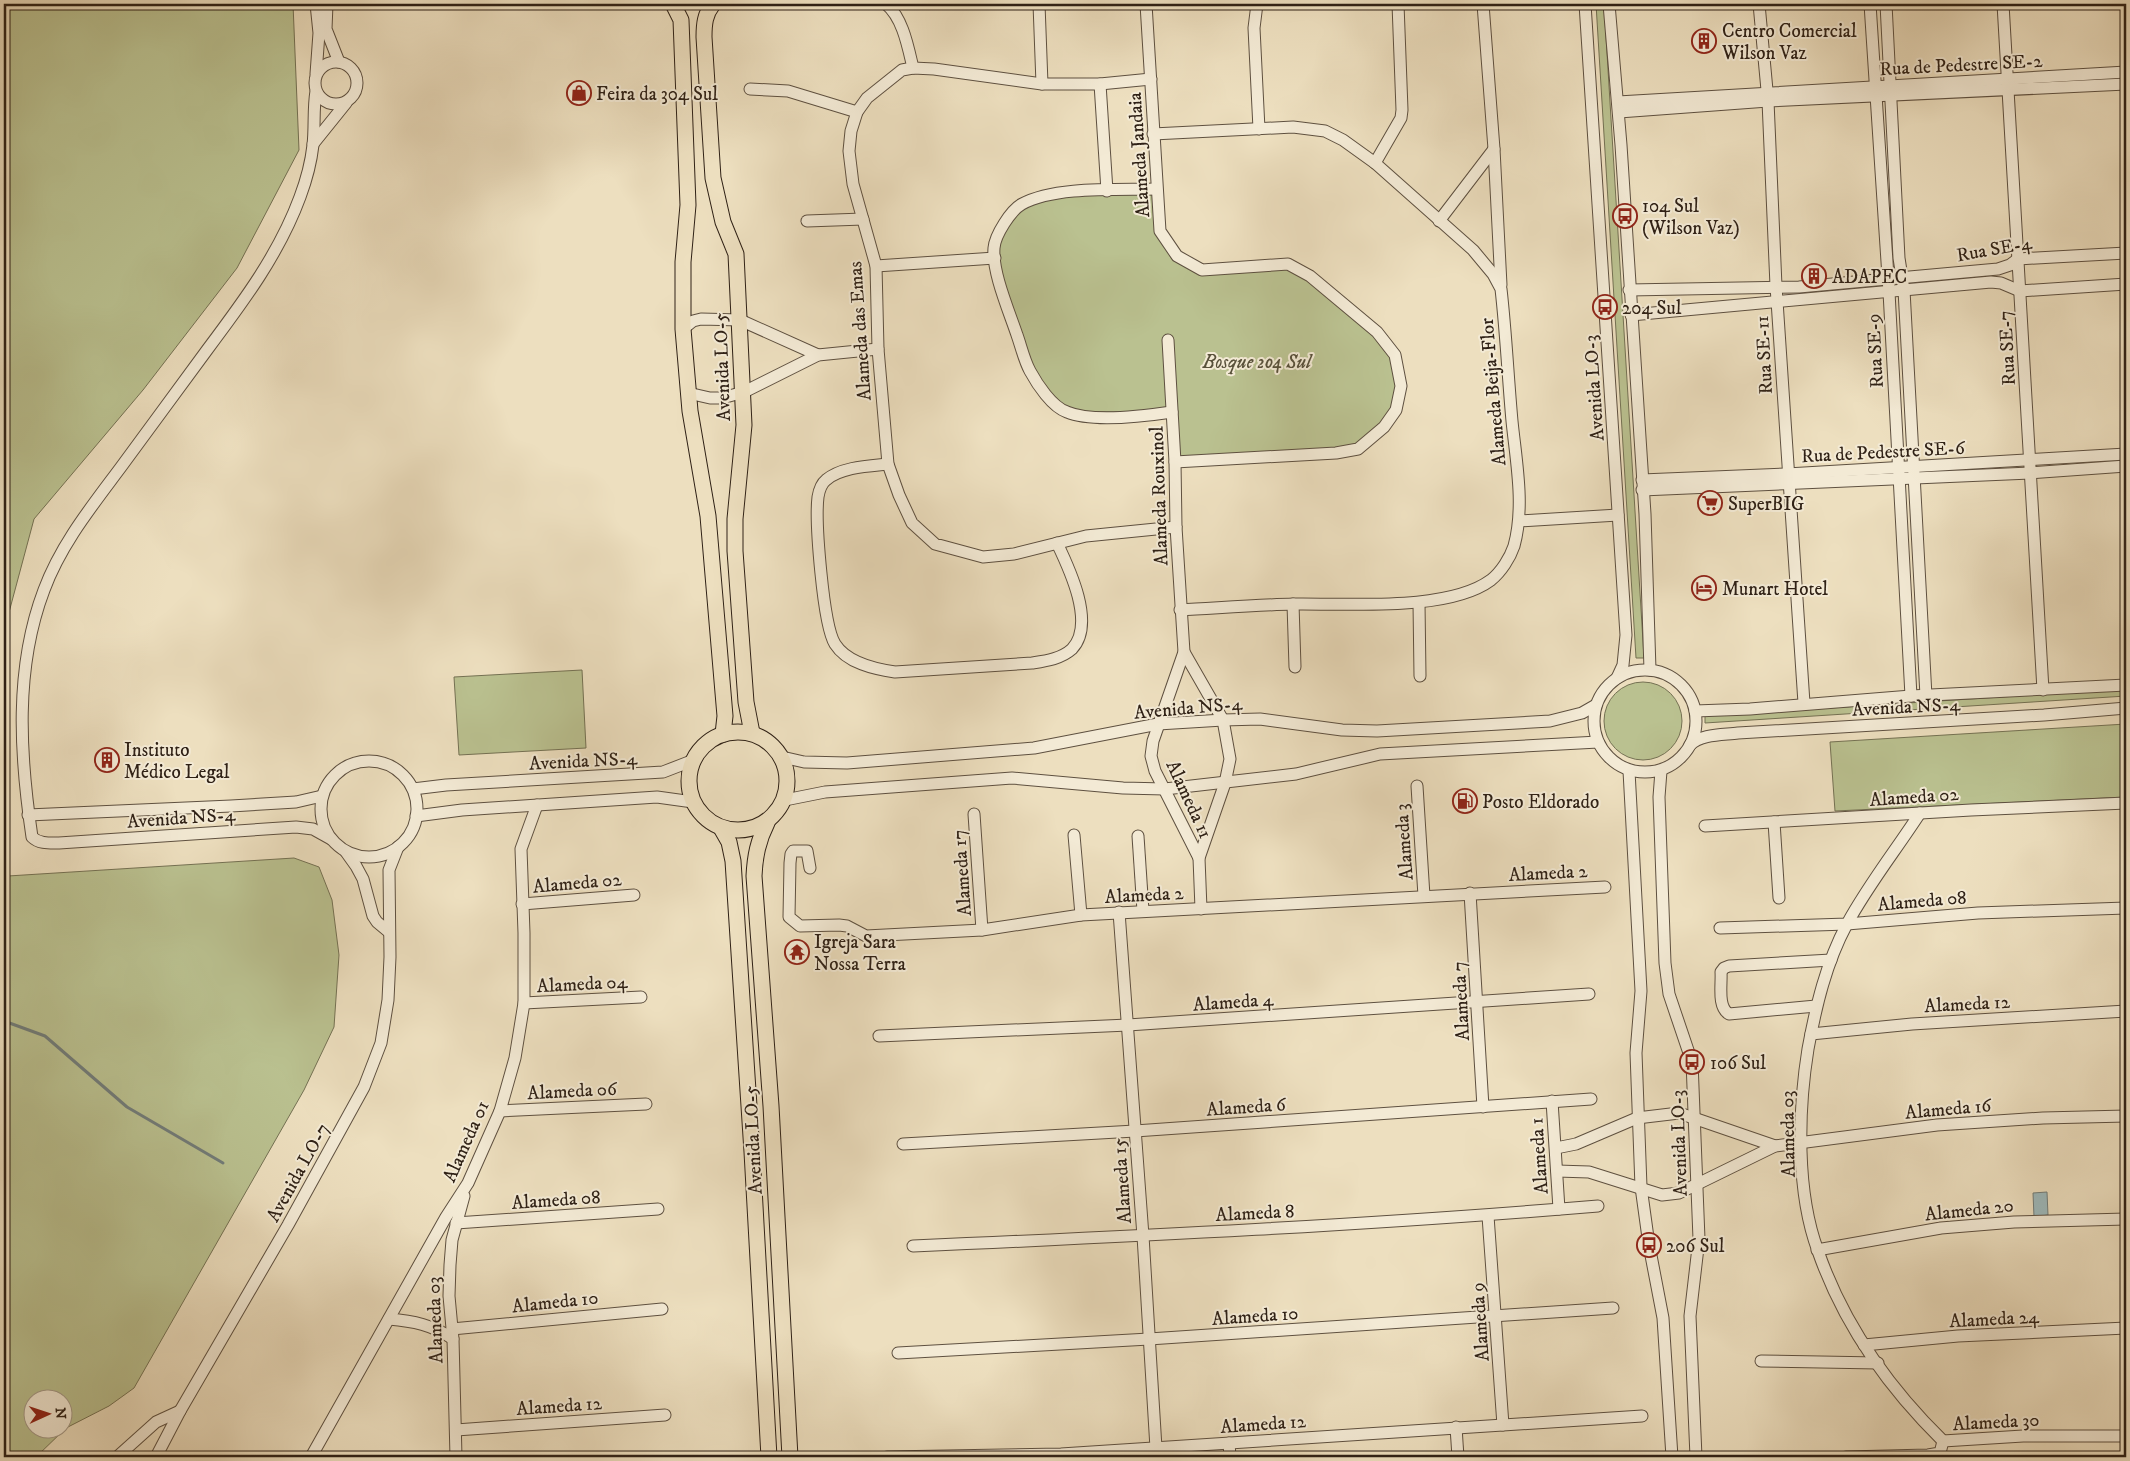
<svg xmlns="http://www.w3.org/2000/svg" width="2130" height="1461" viewBox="0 0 2130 1461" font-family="'IM FELL DW Pica',serif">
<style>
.green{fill:#bac190;stroke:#747153;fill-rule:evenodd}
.water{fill:#9ebabd;stroke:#727d7a}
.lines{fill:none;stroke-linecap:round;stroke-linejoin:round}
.stream{stroke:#727d7a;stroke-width:3}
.minor-casing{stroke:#5e5040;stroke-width:13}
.major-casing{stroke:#2f2116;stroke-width:17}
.minor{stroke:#f3ead5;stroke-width:11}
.major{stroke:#eddfbf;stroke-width:15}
.labels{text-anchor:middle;stroke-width:4;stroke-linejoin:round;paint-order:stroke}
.poi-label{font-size:19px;fill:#2f2116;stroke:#f3ead5;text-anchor:start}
.street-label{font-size:19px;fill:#2f2116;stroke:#f3ead5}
.park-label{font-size:19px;font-style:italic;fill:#59513b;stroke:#f3ead5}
</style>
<rect width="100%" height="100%" fill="#eddfbf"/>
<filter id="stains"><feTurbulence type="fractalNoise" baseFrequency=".004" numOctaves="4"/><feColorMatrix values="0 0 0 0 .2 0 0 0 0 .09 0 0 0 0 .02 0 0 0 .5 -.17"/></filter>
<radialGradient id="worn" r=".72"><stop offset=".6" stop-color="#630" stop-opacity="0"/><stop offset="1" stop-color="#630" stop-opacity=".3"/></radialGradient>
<g class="green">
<path d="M 4,4 L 293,4 L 299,150 L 237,268 L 143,390 L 34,519 L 4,631 L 4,646 Z"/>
<path d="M 1596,4 L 1604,4 L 1644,658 L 1636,658 Z"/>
<path d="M 1156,189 L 1160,231 L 1177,256 L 1202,270 L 1288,264 L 1310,276 L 1395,355 L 1396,410 L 1358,449 L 1175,462 L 1172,412 L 1066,412 L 1029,370 L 994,247 L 1021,205 L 1045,196 Z"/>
<path d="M 582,670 L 586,748 L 459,755 L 454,677 Z"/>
<circle cx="1643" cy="721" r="39"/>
<path d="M 2126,689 L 2126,696 L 1705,723 L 1705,716 Z"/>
<path d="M 2126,724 L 2126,797 L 1835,811 L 1830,742 Z"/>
<path d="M 4,844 L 8,876 L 294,858 L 319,867 L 332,900 L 339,955 L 334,1027 L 304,1090 L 134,1388 L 109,1406 L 66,1428 L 36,1457 L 4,1457 ZM 62,1398 L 62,1428 L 32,1428 L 32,1398 Z"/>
</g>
<path class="water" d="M 2047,1192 L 2048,1215 L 2034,1217 L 2033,1193 Z"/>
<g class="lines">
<path class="stream" d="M 4,1021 L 45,1036 L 127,1107 L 223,1163"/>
<defs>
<g id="minor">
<path d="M 327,4 L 326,29 L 339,62"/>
<path d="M 886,4 C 903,18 908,47 913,68"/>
<path d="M 1039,4 L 1042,84"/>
<path d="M 1146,4 L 1160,231 L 1177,256 L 1202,270 L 1288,264 L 1310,276 L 1377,332 L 1395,355 L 1401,386 L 1396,410 L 1384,427 L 1358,449 L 1336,453 L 1175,462"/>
<path d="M 1257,4 L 1254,28 L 1259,129"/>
<path d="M 1483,4 L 1494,149 L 1501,285"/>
<path d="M 1585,4 L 1626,635 L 1623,665 L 1617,678"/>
<path d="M 1609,4 L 1621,145 L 1645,514 L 1650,670"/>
<path d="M 1759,4 L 1768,101 L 1776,286 L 1804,703"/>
<path d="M 1870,4 L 1889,292 L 1911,696"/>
<path d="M 1886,4 L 1899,258 L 1904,290 L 1926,696"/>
<path d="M 2003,4 L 2043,690"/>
<circle cx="336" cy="83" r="21"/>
<path d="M 316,74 L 319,33 L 316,4"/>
<path d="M 1151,79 L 1100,84 L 1042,84 L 934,69 L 913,68 L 902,70 L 867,98 L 857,112 L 851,131 L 849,151 L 853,184 L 876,266 L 878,349 L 888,464 L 899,495 L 912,523 L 935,544 L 983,557 L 1014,554 L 1086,536 L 1176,527"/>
<path d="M 1100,84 L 1107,191"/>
<path d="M 750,89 L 788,91 L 857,112"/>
<path d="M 316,91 C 313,109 315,127 313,145 C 311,163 306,181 300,197 C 279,254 243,302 207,350 C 178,389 150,428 121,467 C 92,506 61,544 44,590 C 14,669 20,756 32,837 C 39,844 50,843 59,843 L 296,827 L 313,829 L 331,839"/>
<path d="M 1618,102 L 2126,72"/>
<path d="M 1619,112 L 1768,101 L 2126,84"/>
<path d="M 1153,134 L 1293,127 L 1325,131 L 1343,140 L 1375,163 L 1393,179 L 1473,250 L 1493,274 L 1501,289 C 1506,333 1508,377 1512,421 C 1516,461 1525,506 1514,546 C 1510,558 1501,572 1491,580 C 1448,612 1347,603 1294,604 C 1256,605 1218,608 1180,610"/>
<path d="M 313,144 L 346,103"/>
<path d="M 1375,163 L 1401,118 L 1402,110 L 1398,4"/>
<path d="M 1156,189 C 1118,190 1055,186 1022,204 C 1011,210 995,235 994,248 C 992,272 1009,311 1017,335 C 1021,346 1024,360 1030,371 C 1037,384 1052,407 1067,412 C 1093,423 1145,416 1172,412"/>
<path d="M 807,221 L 863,219"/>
<path d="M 1439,221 L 1494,149"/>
<path d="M 876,266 L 995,258"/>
<path d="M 1629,290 L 1799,287 L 1998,269 L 2010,265 L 2018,259 L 2126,253"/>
<path d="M 1631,315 L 1991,282 L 2001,283 L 2020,291 L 2126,284"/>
<path d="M 683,329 L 693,321 L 701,319 L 740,320 L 818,355"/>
<path d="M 1168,340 L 1175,462 L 1176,527 L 1184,652 L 1153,741 L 1151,756 L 1155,771 L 1199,858"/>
<path d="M 688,393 L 710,398 L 722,398 L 744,392 L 818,355 L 878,349"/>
<path d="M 888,464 C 869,466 841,467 826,480 C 821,484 819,491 818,497 C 815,521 823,625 835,644 C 847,663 874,669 895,672 L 1032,663 C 1045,661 1061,659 1072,649 C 1096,624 1069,568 1057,543"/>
<path d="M 1642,480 L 1787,474 L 2126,454"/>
<path d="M 1642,490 L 2030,473 L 2126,466"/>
<path d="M 1519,521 L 1618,515"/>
<path d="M 1419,603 L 1420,676"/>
<path d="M 1293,604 L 1295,667"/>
<path d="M 1184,652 L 1223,720 L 1230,759 L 1225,783 L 1199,858 L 1201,909"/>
<circle cx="1645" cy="721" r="51"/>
<path d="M 1695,711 L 1750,709 L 1911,696 L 2126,685"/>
<path d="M 1690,745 C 1701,734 1723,735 1738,733 L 2044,715 L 2126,708"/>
<path d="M 782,757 L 804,762 L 847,763 L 1034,748 L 1158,724 L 1223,720 L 1260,719 L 1342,730 L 1377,731 L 1550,721 L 1582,713 L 1596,705"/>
<circle cx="369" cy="809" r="48"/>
<path d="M 1629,771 L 1641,991 L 1636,1053 L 1641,1187 L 1649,1245 L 1663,1318 L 1672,1457"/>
<path d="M 1661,771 L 1659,797 L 1665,963 L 1669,994 L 1692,1062 L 1699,1239 L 1690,1316 L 1696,1457"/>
<path d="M 1417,786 L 1424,896"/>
<path d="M 413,789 L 446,785 L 663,772 L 694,760"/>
<path d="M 785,800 L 825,792 L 1012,778 L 1123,788 L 1165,789 L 1296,774 L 1380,754 L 1598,742"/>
<path d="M 1920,813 C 1896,850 1868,885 1847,924 C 1826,963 1816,1006 1808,1049 C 1798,1111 1796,1192 1818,1251 C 1843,1323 1889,1388 1943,1441"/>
<path d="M 974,814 L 982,930"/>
<path d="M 28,815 L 231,806 L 296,802 L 322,796"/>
<path d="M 416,816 L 462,810 L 657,797 L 693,802"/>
<path d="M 1774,822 L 1779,898"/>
<path d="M 1705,826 L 1971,810 L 2126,803"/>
<path d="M 1074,835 L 1081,915"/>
<path d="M 1138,836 L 1143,911"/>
<path d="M 346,852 L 356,866 L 363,879 L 373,916 L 377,922 L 389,932"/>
<path d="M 810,868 L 807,851 L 793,851 L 791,854 L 790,863 L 789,917 L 800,926 L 839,925 L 847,926 L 866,936 L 982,930 L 1081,915 L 1605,887"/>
<path d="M 1470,893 L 1483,1107"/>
<path d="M 522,904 L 634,895"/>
<path d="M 1119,912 L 1143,1236 L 1156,1448"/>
<path d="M 1720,928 L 1847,924 L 1978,913 L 2126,908"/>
<path d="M 524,1003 L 641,997"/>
<path d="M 1816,1006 L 1729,1014 C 1717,1007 1722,984 1721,972 L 1724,968 L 1729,966 L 1831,960"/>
<path d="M 1811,1034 L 1912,1024 L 2126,1011"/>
<path d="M 879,1036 L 1128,1025 L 1589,994"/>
<path d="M 1552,1101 L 1559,1209"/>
<path d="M 500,1111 L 646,1104"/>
<path d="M 903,1144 L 1135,1131 L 1591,1099"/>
<path d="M 1556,1148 L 1576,1144 L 1637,1118 L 1679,1113 L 1775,1146"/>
<path d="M 1557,1171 L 1589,1172 L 1662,1195 L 1679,1193 L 1775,1146 L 1937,1125 L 2043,1118 L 2126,1116"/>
<path d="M 1488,1216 L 1503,1425"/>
<path d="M 456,1223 L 658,1209"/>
<path d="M 913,1246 C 1142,1236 1370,1225 1598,1206"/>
<path d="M 1817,1250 L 1941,1228 L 2014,1222 L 2126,1219"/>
<path d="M 389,1319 C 413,1321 433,1325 453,1339"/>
<path d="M 452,1329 L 662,1309"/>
<path d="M 1864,1345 L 1958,1336 L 2126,1328"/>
<path d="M 898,1353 L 1149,1339 L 1613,1308"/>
<path d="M 1761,1361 L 1878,1363"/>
<path d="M 1456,1427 L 1458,1457"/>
<path d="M 456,1430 L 665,1415"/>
<path d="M 1943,1441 L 2023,1436 L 2126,1436"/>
<path d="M 1229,1443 L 1230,1457"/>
<path d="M 117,1457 L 156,1422 L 180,1411"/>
<path d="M 156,1457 L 180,1411 L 288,1225 L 364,1087 L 381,1043 L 388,1000 L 390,957 L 389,870 L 398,847"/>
<path d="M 311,1457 L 446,1217 L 468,1183 L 500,1111 L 515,1058 L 524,1003 L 524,933 L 521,849 L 537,805"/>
<path d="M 456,1457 L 453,1339 L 449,1296 L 450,1265 L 452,1240 L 464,1196"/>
<path d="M 887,1457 L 1061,1454 L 1642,1416"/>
<path d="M 1846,1457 L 1928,1455 L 1940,1453 L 1943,1441"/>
</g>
<g id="major">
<path d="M 673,4 L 681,20 L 688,205 L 683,262 L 683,329 L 690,411 L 708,516 L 725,716 L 723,734"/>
<path d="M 713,4 C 705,14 704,24 704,37 L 713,178 L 723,222 L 736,254 L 744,425 L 735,519 L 735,551 L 746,702 L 752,733"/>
<circle cx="738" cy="781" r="49"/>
<path d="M 767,823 C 758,841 755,856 754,876 L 771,1106 L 790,1457"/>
<path d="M 721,828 L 729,842 L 733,861 L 752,1152 L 769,1457"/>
</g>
</defs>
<use href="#minor" class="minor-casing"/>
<use href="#major" class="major-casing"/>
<use href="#minor" class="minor"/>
<use href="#major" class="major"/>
</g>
<defs>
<symbol id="building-ring" viewBox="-11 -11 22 22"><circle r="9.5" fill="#f3ead5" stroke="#8f2418" stroke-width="1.5"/><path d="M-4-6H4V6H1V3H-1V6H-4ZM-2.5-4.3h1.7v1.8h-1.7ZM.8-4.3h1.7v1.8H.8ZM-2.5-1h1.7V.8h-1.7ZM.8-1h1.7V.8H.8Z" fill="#8f2418"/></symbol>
<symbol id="shop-ring" viewBox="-11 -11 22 22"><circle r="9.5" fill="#f3ead5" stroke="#8f2418" stroke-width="1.5"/><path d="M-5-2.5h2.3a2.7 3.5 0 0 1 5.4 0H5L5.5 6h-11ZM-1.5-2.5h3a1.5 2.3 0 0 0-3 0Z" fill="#8f2418"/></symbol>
<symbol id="bus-ring" viewBox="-11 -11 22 22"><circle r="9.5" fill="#f3ead5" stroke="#8f2418" stroke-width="1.5"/><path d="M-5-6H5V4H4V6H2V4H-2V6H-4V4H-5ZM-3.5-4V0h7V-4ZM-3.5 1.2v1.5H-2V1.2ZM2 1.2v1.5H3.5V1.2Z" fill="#8f2418"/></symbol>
<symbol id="supermarket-ring" viewBox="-11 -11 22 22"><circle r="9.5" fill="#f3ead5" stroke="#8f2418" stroke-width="1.5"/><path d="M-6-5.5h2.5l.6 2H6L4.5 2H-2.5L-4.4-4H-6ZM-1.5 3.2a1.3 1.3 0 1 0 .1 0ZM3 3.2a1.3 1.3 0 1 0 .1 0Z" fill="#8f2418"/></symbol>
<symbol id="hotel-ring" viewBox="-11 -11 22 22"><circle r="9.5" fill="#f3ead5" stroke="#8f2418" stroke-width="1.5"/><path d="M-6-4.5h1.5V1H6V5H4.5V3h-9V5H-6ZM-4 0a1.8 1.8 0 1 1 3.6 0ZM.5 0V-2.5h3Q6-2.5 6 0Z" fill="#8f2418"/></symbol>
<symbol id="fuel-ring" viewBox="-11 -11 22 22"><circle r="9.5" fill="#f3ead5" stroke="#8f2418" stroke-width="1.5"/><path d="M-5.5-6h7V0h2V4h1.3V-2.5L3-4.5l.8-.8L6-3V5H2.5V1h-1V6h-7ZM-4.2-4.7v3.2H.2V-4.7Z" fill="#8f2418"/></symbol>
<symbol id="temple-ring" viewBox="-11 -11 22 22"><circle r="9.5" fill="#f3ead5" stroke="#8f2418" stroke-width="1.5"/><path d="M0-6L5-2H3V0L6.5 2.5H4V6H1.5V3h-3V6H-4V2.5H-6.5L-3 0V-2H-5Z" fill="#8f2418"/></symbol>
</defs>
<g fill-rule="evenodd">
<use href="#building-ring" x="1690" y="27" width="28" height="28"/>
<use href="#shop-ring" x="565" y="79" width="28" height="28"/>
<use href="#bus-ring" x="1611" y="202" width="28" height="28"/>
<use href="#building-ring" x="1800" y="262" width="28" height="28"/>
<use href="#bus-ring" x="1591" y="293" width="28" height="28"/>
<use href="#supermarket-ring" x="1696" y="489" width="28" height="28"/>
<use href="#hotel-ring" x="1690" y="574" width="28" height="28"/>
<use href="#building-ring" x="93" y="746" width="28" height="28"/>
<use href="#fuel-ring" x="1451" y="787" width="28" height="28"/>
<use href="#temple-ring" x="783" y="938" width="28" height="28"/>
<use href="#bus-ring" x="1678" y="1048" width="28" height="28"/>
<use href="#bus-ring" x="1635" y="1231" width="28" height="28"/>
</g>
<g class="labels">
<g class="poi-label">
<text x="1722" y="37">Centro Comercial<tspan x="1722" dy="22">Wilson Vaz</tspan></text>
<text x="596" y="100">Feira da 304 Sul</text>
<text x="1642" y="212">104 Sul<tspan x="1642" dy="22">(Wilson Vaz)</tspan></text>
<text x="1832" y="283">ADAPEC</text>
<text x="1622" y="314">204 Sul</text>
<text x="1728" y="510">SuperBIG</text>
<text x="1722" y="595">Munart Hotel</text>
<text x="124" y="756">Instituto<tspan x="124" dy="22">Médico Legal</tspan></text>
<text x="1482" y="808">Posto Eldorado</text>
<text x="814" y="948">Igreja Sara<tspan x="814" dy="22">Nossa Terra</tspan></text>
<text x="1710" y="1069">106 Sul</text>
<text x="1666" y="1252">206 Sul</text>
</g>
<g class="street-label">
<text transform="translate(1961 64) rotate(-3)" y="7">Rua de Pedestre SE-2</text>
<text transform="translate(1138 155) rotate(-94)" y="7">Alameda Jandaia</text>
<text transform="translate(1994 248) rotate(-10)" y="7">Rua SE-4</text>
<text transform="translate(859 331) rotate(-94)" y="7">Alameda das Emas</text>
<text transform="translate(2006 348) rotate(-93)" y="7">Rua SE-7</text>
<text transform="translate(1874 351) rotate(-93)" y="7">Rua SE-9</text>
<text transform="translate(1763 355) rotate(-93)" y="7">Rua SE-11</text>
<text transform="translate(721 367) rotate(-92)" y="7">Avenida LO-5</text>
<text transform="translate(1593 388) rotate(-94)" y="7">Avenida LO-3</text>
<text transform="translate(1492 392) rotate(-95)" y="7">Alameda Beija-Flor</text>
<text transform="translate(1883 451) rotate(-3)" y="7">Rua de Pedestre SE-6</text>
<text transform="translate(1158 496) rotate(-92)" y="7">Alameda Rouxinol</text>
<text transform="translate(1906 706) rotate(-3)" y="7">Avenida NS-4</text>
<text transform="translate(1188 707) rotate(-5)" y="7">Avenida NS-4</text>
<text transform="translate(583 760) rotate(-3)" y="7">Avenida NS-4</text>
<text transform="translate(1914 796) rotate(-4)" y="7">Alameda 02</text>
<text transform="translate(1190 799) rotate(65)" y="7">Alameda 11</text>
<text transform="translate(181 817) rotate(-4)" y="7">Avenida NS-4</text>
<text transform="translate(1403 842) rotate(-94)" y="7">Alameda 3</text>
<text transform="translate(1548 872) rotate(-3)" y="7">Alameda 2</text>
<text transform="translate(961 873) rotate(-94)" y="7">Alameda 17</text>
<text transform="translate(577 882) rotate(-5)" y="7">Alameda 02</text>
<text transform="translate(1144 894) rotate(-3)" y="7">Alameda 2</text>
<text transform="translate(1922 900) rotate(-5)" y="7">Alameda 08</text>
<text transform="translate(582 983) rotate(-3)" y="7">Alameda 04</text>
<text transform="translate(1233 1001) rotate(-4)" y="7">Alameda 4</text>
<text transform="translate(1460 1001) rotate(-93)" y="7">Alameda 7</text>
<text transform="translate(1967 1003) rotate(-3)" y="7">Alameda 12</text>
<text transform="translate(572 1090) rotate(-3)" y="7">Alameda 06</text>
<text transform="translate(1246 1106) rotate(-4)" y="7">Alameda 6</text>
<text transform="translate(1948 1108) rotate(-5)" y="7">Alameda 16</text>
<text transform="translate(1787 1134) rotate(-91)" y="7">Alameda 03</text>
<text transform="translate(752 1140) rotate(-93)" y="7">Avenida LO-5</text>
<text transform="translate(465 1141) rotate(-66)" y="7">Alameda 01</text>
<text transform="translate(1678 1143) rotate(-92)" y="7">Avenida LO-3</text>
<text transform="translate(1538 1156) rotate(-94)" y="7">Alameda 1</text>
<text transform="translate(297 1172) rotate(-61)" y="7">Avenida LO-7</text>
<text transform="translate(1121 1181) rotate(-94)" y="7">Alameda 15</text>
<text transform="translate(556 1199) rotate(-4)" y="7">Alameda 08</text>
<text transform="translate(1969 1209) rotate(-6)" y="7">Alameda 20</text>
<text transform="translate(1255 1212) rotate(-3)" y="7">Alameda 8</text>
<text transform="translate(555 1301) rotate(-6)" y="7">Alameda 10</text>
<text transform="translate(1255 1315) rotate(-4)" y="7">Alameda 10</text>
<text transform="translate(1994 1318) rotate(-3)" y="7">Alameda 24</text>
<text transform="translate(434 1320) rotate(-92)" y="7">Alameda 03</text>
<text transform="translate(1479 1322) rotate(-94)" y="7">Alameda 9</text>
<text transform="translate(559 1405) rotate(-4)" y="7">Alameda 12</text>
<text transform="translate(1996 1421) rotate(-3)" y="7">Alameda 30</text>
<text transform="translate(1263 1423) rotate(-4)" y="7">Alameda 12</text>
</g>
<g class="park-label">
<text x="1257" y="368">Bosque 204 Sul</text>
</g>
</g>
<rect width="2130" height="1461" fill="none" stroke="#eddfbf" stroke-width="20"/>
<rect x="5" y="5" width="2120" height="1451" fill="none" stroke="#2f2116" stroke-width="2.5"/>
<rect x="10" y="10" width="2110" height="1441" fill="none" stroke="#2f2116"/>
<g transform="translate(48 1414) rotate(87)"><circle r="24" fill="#f3ead5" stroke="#a59a89"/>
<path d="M0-4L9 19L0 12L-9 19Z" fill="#8f2418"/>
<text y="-8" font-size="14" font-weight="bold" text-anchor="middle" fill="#2f2116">N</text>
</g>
<rect width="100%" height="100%" filter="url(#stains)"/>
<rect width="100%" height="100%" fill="url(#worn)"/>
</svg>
